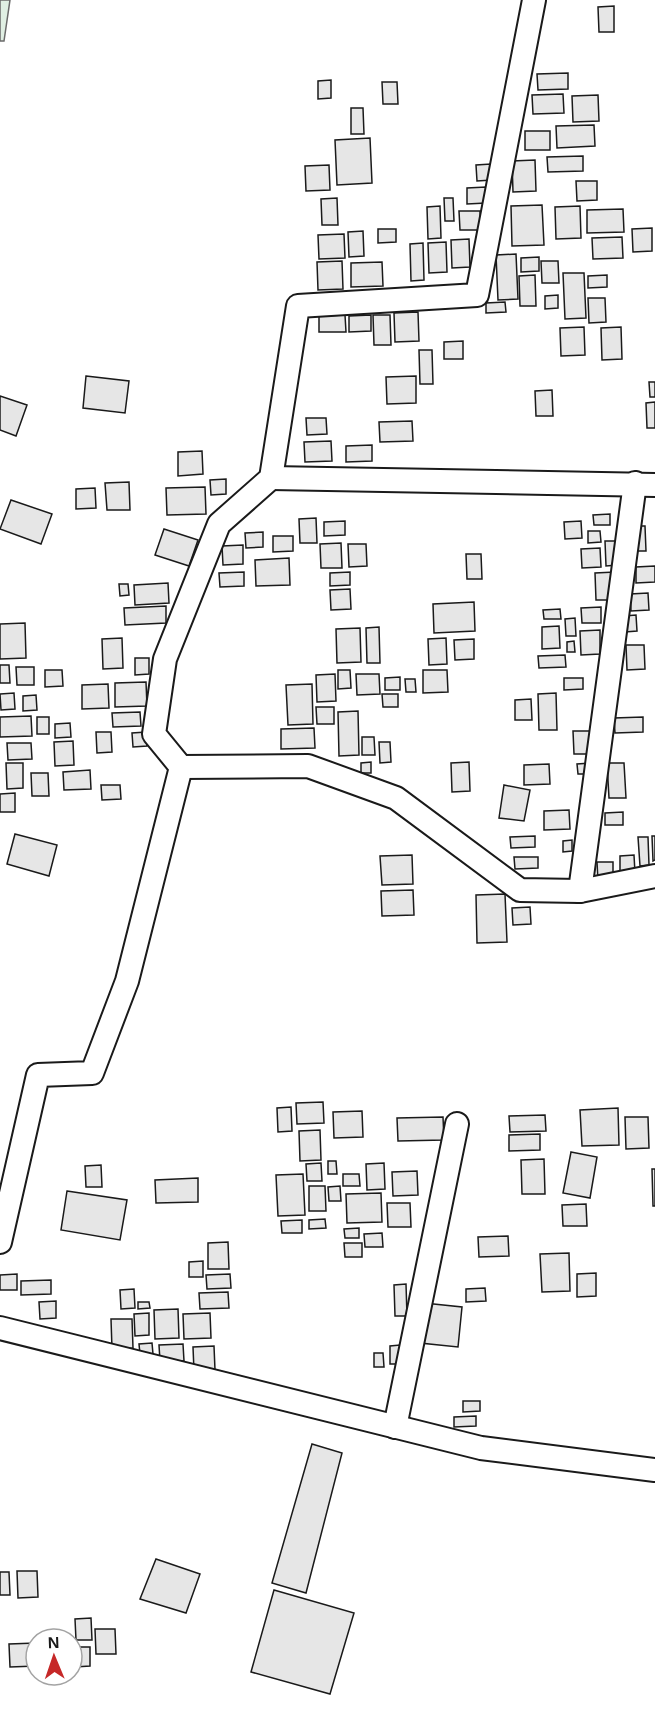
<svg xmlns="http://www.w3.org/2000/svg" width="655" height="1711" viewBox="0 0 655 1711" font-family="Helvetica,sans-serif">
<style>
.green{fill:#e0efe3;stroke:#6a6a6a;stroke-width:1.5}
.building{fill:#e6e6e6;stroke:#1a1a1a;stroke-width:1.5}
.lines{fill:none;stroke-linecap:round;stroke-linejoin:round}
.minor-casing{stroke:#1a1a1a;stroke-width:26}
.minor{stroke:#fff;stroke-width:22}
</style>
<rect width="100%" height="100%" fill="#fff"/>
<path class="green" d="M 0,0 L 10,0 L 4,41 L 0,41 Z"/>
<g class="building">
<path d="M 614,6 L 614,32 L 599,32 L 598,7 Z"/>
<path d="M 568,73 L 568,89 L 538,90 L 537,74 Z"/>
<path d="M 331,80 L 331,98 L 318,99 L 318,81 Z"/>
<path d="M 382,82 L 397,82 L 398,104 L 383,104 Z"/>
<path d="M 563,94 L 564,113 L 533,114 L 532,95 Z"/>
<path d="M 598,95 L 599,121 L 573,122 L 572,96 Z"/>
<path d="M 351,108 L 363,108 L 364,134 L 351,134 Z"/>
<path d="M 594,125 L 595,146 L 557,148 L 556,126 Z"/>
<rect x="525" y="131" width="25" height="19"/>
<path d="M 370,138 L 372,183 L 337,185 L 335,140 Z"/>
<path d="M 583,156 L 583,171 L 548,172 L 547,157 Z"/>
<path d="M 535,160 L 536,191 L 513,192 L 512,161 Z"/>
<path d="M 491,164 L 492,180 L 477,181 L 476,165 Z"/>
<path d="M 329,165 L 330,190 L 306,191 L 305,166 Z"/>
<path d="M 576,181 L 597,181 L 597,200 L 577,201 Z"/>
<path d="M 486,187 L 486,203 L 467,204 L 467,188 Z"/>
<path d="M 337,198 L 338,225 L 322,225 L 321,199 Z"/>
<path d="M 444,198 L 453,198 L 454,221 L 445,221 Z"/>
<path d="M 542,205 L 544,245 L 512,246 L 511,206 Z"/>
<path d="M 440,206 L 441,238 L 428,239 L 427,207 Z"/>
<path d="M 580,206 L 581,238 L 556,239 L 555,207 Z"/>
<path d="M 623,209 L 624,232 L 587,233 L 587,210 Z"/>
<path d="M 459,211 L 480,211 L 481,230 L 460,230 Z"/>
<path d="M 652,228 L 652,251 L 633,252 L 632,229 Z"/>
<path d="M 378,229 L 396,229 L 396,242 L 378,243 Z"/>
<path d="M 363,231 L 364,256 L 349,257 L 348,232 Z"/>
<path d="M 344,234 L 345,258 L 319,259 L 318,235 Z"/>
<path d="M 622,237 L 623,258 L 593,259 L 592,238 Z"/>
<path d="M 469,239 L 470,267 L 452,268 L 451,240 Z"/>
<path d="M 446,242 L 447,272 L 429,273 L 428,243 Z"/>
<path d="M 423,243 L 424,280 L 411,281 L 410,244 Z"/>
<path d="M 516,254 L 518,299 L 498,300 L 496,255 Z"/>
<path d="M 539,257 L 539,271 L 521,272 L 521,258 Z"/>
<path d="M 342,261 L 343,289 L 318,290 L 317,262 Z"/>
<path d="M 541,261 L 558,261 L 559,283 L 542,283 Z"/>
<path d="M 382,262 L 383,286 L 351,287 L 351,263 Z"/>
<path d="M 563,273 L 584,273 L 586,318 L 565,319 Z"/>
<path d="M 535,275 L 536,306 L 520,306 L 519,276 Z"/>
<path d="M 607,275 L 607,287 L 588,288 L 588,276 Z"/>
<path d="M 558,295 L 558,308 L 545,309 L 545,296 Z"/>
<path d="M 588,298 L 605,298 L 606,322 L 589,323 Z"/>
<path d="M 505,302 L 506,312 L 486,313 L 486,303 Z"/>
<path d="M 418,312 L 419,341 L 395,342 L 394,313 Z"/>
<path d="M 345,315 L 346,332 L 319,332 L 319,316 Z"/>
<path d="M 371,315 L 371,331 L 349,332 L 349,316 Z"/>
<path d="M 373,315 L 390,315 L 391,345 L 374,345 Z"/>
<path d="M 584,327 L 585,355 L 561,356 L 560,328 Z"/>
<path d="M 621,327 L 622,359 L 602,360 L 601,328 Z"/>
<path d="M 463,341 L 463,359 L 444,359 L 444,342 Z"/>
<path d="M 419,350 L 432,350 L 433,384 L 420,384 Z"/>
<path d="M 86,376 L 129,381 L 125,413 L 83,408 Z"/>
<path d="M 416,376 L 416,403 L 387,404 L 386,377 Z"/>
<path d="M 649,382 L 655,382 L 655,397 L 650,397 Z"/>
<path d="M 552,390 L 553,416 L 536,416 L 535,391 Z"/>
<path d="M 0,396 L 27,405 L 16,436 L 0,430 Z"/>
<path d="M 655,402 L 655,428 L 647,428 L 646,403 Z"/>
<path d="M 306,418 L 326,418 L 327,434 L 307,435 Z"/>
<path d="M 412,421 L 413,441 L 380,442 L 379,422 Z"/>
<path d="M 331,441 L 332,461 L 305,462 L 304,442 Z"/>
<path d="M 372,445 L 372,461 L 346,462 L 346,446 Z"/>
<path d="M 202,451 L 203,474 L 178,476 L 178,452 Z"/>
<path d="M 226,479 L 226,494 L 211,495 L 210,480 Z"/>
<path d="M 129,482 L 130,510 L 107,510 L 105,483 Z"/>
<path d="M 205,487 L 206,514 L 167,515 L 166,488 Z"/>
<path d="M 95,488 L 96,508 L 76,509 L 76,489 Z"/>
<path d="M 11,500 L 52,514 L 41,544 L 0,529 Z"/>
<path d="M 610,514 L 610,525 L 594,525 L 593,515 Z"/>
<path d="M 316,518 L 317,543 L 300,543 L 299,519 Z"/>
<path d="M 345,521 L 345,535 L 324,536 L 324,522 Z"/>
<path d="M 581,521 L 582,538 L 565,539 L 564,522 Z"/>
<path d="M 634,526 L 645,526 L 646,551 L 635,551 Z"/>
<path d="M 164,529 L 198,540 L 189,566 L 155,555 Z"/>
<path d="M 588,531 L 600,531 L 601,542 L 588,543 Z"/>
<path d="M 263,532 L 263,547 L 246,548 L 245,533 Z"/>
<path d="M 273,536 L 293,536 L 293,551 L 273,552 Z"/>
<path d="M 605,541 L 617,541 L 618,565 L 606,566 Z"/>
<path d="M 341,543 L 342,568 L 321,568 L 320,544 Z"/>
<path d="M 348,544 L 366,544 L 367,566 L 349,567 Z"/>
<path d="M 243,545 L 243,564 L 223,565 L 222,546 Z"/>
<path d="M 600,548 L 601,567 L 582,568 L 581,549 Z"/>
<path d="M 466,554 L 481,554 L 482,579 L 467,579 Z"/>
<path d="M 289,558 L 290,585 L 256,586 L 255,560 Z"/>
<path d="M 655,566 L 655,582 L 636,583 L 636,567 Z"/>
<path d="M 244,572 L 244,586 L 220,587 L 219,573 Z"/>
<path d="M 350,572 L 350,585 L 330,586 L 330,573 Z"/>
<path d="M 615,572 L 616,600 L 596,600 L 595,573 Z"/>
<path d="M 168,583 L 169,603 L 135,605 L 134,585 Z"/>
<path d="M 119,584 L 128,584 L 129,595 L 120,596 Z"/>
<path d="M 350,589 L 351,609 L 331,610 L 330,590 Z"/>
<path d="M 648,593 L 649,610 L 631,611 L 630,594 Z"/>
<path d="M 474,602 L 475,631 L 434,633 L 433,604 Z"/>
<path d="M 166,606 L 166,623 L 125,625 L 124,608 Z"/>
<path d="M 601,607 L 601,623 L 582,623 L 581,608 Z"/>
<path d="M 560,609 L 561,619 L 544,619 L 543,610 Z"/>
<path d="M 636,615 L 637,631 L 625,632 L 624,616 Z"/>
<path d="M 575,618 L 576,636 L 566,636 L 565,619 Z"/>
<path d="M 25,623 L 26,658 L 0,659 L 0,624 Z"/>
<path d="M 559,626 L 560,648 L 542,649 L 542,627 Z"/>
<path d="M 379,627 L 380,663 L 367,663 L 366,628 Z"/>
<path d="M 360,628 L 361,662 L 337,663 L 336,629 Z"/>
<path d="M 600,630 L 600,654 L 581,655 L 580,631 Z"/>
<path d="M 122,638 L 123,668 L 103,669 L 102,639 Z"/>
<path d="M 446,638 L 447,664 L 429,665 L 428,639 Z"/>
<path d="M 474,639 L 474,659 L 455,660 L 454,640 Z"/>
<path d="M 574,641 L 575,652 L 567,652 L 567,642 Z"/>
<path d="M 626,645 L 644,645 L 645,669 L 627,670 Z"/>
<path d="M 565,655 L 566,667 L 539,668 L 538,656 Z"/>
<path d="M 135,658 L 149,658 L 149,674 L 135,675 Z"/>
<path d="M 0,665 L 9,665 L 10,683 L 0,683 Z"/>
<path d="M 16,667 L 34,667 L 34,685 L 17,685 Z"/>
<path d="M 45,670 L 62,670 L 63,686 L 45,687 Z"/>
<path d="M 338,670 L 350,670 L 351,688 L 338,689 Z"/>
<path d="M 423,670 L 447,670 L 448,692 L 423,693 Z"/>
<path d="M 335,674 L 336,701 L 317,702 L 316,675 Z"/>
<path d="M 356,674 L 379,674 L 380,694 L 357,695 Z"/>
<path d="M 400,677 L 400,690 L 385,690 L 385,678 Z"/>
<path d="M 564,678 L 583,678 L 583,689 L 564,690 Z"/>
<path d="M 405,679 L 415,679 L 416,692 L 406,692 Z"/>
<path d="M 146,682 L 147,706 L 115,707 L 115,683 Z"/>
<path d="M 108,684 L 109,708 L 82,709 L 82,685 Z"/>
<path d="M 312,684 L 313,724 L 288,725 L 286,685 Z"/>
<path d="M 14,693 L 15,709 L 1,710 L 0,694 Z"/>
<path d="M 556,693 L 557,730 L 539,730 L 538,694 Z"/>
<path d="M 382,694 L 398,694 L 398,707 L 383,707 Z"/>
<path d="M 36,695 L 37,710 L 23,711 L 23,696 Z"/>
<path d="M 531,699 L 532,720 L 515,720 L 515,700 Z"/>
<path d="M 316,707 L 334,707 L 334,724 L 317,724 Z"/>
<path d="M 358,711 L 359,755 L 339,756 L 338,712 Z"/>
<path d="M 140,712 L 141,726 L 113,727 L 112,713 Z"/>
<path d="M 31,716 L 32,736 L 0,737 L 0,717 Z"/>
<rect x="37" y="717" width="12" height="17"/>
<path d="M 643,717 L 643,732 L 615,733 L 614,718 Z"/>
<path d="M 70,723 L 71,737 L 55,738 L 55,724 Z"/>
<path d="M 314,728 L 315,748 L 281,749 L 281,729 Z"/>
<path d="M 573,731 L 590,731 L 591,754 L 574,754 Z"/>
<path d="M 96,732 L 111,732 L 112,752 L 97,753 Z"/>
<path d="M 146,732 L 147,746 L 133,747 L 132,733 Z"/>
<path d="M 362,737 L 374,737 L 375,755 L 362,755 Z"/>
<path d="M 73,741 L 74,765 L 55,766 L 54,742 Z"/>
<path d="M 379,742 L 390,742 L 391,762 L 380,763 Z"/>
<path d="M 7,743 L 31,743 L 32,759 L 8,760 Z"/>
<path d="M 371,762 L 371,773 L 361,773 L 361,763 Z"/>
<path d="M 469,762 L 470,791 L 452,792 L 451,763 Z"/>
<path d="M 6,763 L 23,763 L 23,788 L 7,789 Z"/>
<path d="M 591,763 L 591,774 L 578,774 L 577,764 Z"/>
<path d="M 607,763 L 624,763 L 626,798 L 609,798 Z"/>
<path d="M 549,764 L 550,784 L 524,785 L 524,765 Z"/>
<path d="M 90,770 L 91,789 L 64,790 L 63,772 Z"/>
<path d="M 31,773 L 48,773 L 49,796 L 32,796 Z"/>
<path d="M 101,785 L 120,785 L 121,799 L 102,800 Z"/>
<path d="M 504,785 L 530,790 L 524,821 L 499,818 Z"/>
<path d="M 15,793 L 15,812 L 0,812 L 0,794 Z"/>
<path d="M 569,810 L 570,829 L 544,830 L 544,811 Z"/>
<path d="M 623,812 L 623,825 L 605,825 L 605,813 Z"/>
<path d="M 15,834 L 57,845 L 49,876 L 7,864 Z"/>
<path d="M 535,836 L 535,847 L 511,848 L 510,837 Z"/>
<path d="M 652,836 L 655,836 L 655,860 L 653,861 Z"/>
<path d="M 638,837 L 648,837 L 649,865 L 640,866 Z"/>
<path d="M 572,840 L 572,851 L 563,852 L 563,841 Z"/>
<path d="M 412,855 L 413,884 L 382,885 L 380,856 Z"/>
<path d="M 634,855 L 635,873 L 620,873 L 620,856 Z"/>
<path d="M 514,857 L 538,857 L 538,868 L 515,869 Z"/>
<path d="M 597,862 L 613,862 L 613,880 L 598,881 Z"/>
<path d="M 413,890 L 414,915 L 382,916 L 381,891 Z"/>
<path d="M 505,894 L 507,942 L 477,943 L 476,895 Z"/>
<path d="M 530,907 L 531,924 L 513,925 L 512,908 Z"/>
<path d="M 323,1102 L 324,1123 L 297,1124 L 296,1103 Z"/>
<path d="M 291,1107 L 292,1131 L 278,1132 L 277,1108 Z"/>
<path d="M 618,1108 L 619,1145 L 582,1146 L 580,1110 Z"/>
<path d="M 362,1111 L 363,1137 L 334,1138 L 333,1112 Z"/>
<path d="M 545,1115 L 546,1131 L 510,1132 L 509,1116 Z"/>
<path d="M 443,1117 L 444,1140 L 398,1141 L 397,1118 Z"/>
<path d="M 625,1117 L 648,1117 L 649,1148 L 626,1149 Z"/>
<path d="M 320,1130 L 321,1160 L 300,1161 L 299,1131 Z"/>
<path d="M 540,1134 L 540,1150 L 509,1151 L 509,1135 Z"/>
<path d="M 571,1152 L 597,1157 L 590,1198 L 563,1193 Z"/>
<path d="M 544,1159 L 545,1194 L 522,1194 L 521,1160 Z"/>
<path d="M 328,1161 L 336,1161 L 337,1174 L 328,1174 Z"/>
<path d="M 321,1163 L 322,1181 L 307,1181 L 306,1164 Z"/>
<path d="M 384,1163 L 385,1189 L 367,1190 L 366,1164 Z"/>
<path d="M 101,1165 L 102,1187 L 86,1187 L 85,1166 Z"/>
<path d="M 652,1169 L 655,1169 L 655,1206 L 653,1206 Z"/>
<path d="M 417,1171 L 418,1195 L 393,1196 L 392,1172 Z"/>
<path d="M 303,1174 L 305,1215 L 278,1216 L 276,1175 Z"/>
<path d="M 343,1174 L 359,1174 L 360,1186 L 343,1186 Z"/>
<path d="M 198,1178 L 198,1202 L 156,1203 L 155,1180 Z"/>
<path d="M 309,1186 L 325,1186 L 326,1211 L 309,1211 Z"/>
<path d="M 340,1186 L 341,1201 L 329,1201 L 328,1187 Z"/>
<path d="M 67,1191 L 127,1200 L 120,1240 L 61,1230 Z"/>
<path d="M 381,1193 L 382,1222 L 347,1223 L 346,1194 Z"/>
<path d="M 387,1203 L 410,1203 L 411,1227 L 388,1227 Z"/>
<path d="M 586,1204 L 587,1226 L 563,1226 L 562,1205 Z"/>
<path d="M 325,1219 L 326,1228 L 309,1229 L 309,1220 Z"/>
<path d="M 302,1220 L 302,1233 L 282,1233 L 281,1221 Z"/>
<path d="M 359,1228 L 359,1238 L 345,1238 L 344,1229 Z"/>
<path d="M 382,1233 L 383,1247 L 365,1247 L 364,1234 Z"/>
<path d="M 508,1236 L 509,1256 L 479,1257 L 478,1237 Z"/>
<path d="M 228,1242 L 229,1269 L 208,1269 L 208,1243 Z"/>
<path d="M 344,1243 L 362,1243 L 362,1257 L 345,1257 Z"/>
<path d="M 569,1253 L 570,1291 L 542,1292 L 540,1254 Z"/>
<path d="M 203,1261 L 203,1277 L 189,1277 L 189,1262 Z"/>
<path d="M 596,1273 L 596,1296 L 577,1297 L 577,1274 Z"/>
<path d="M 17,1274 L 17,1290 L 0,1290 L 0,1275 Z"/>
<path d="M 230,1274 L 231,1288 L 207,1289 L 206,1275 Z"/>
<path d="M 51,1280 L 51,1294 L 21,1295 L 21,1281 Z"/>
<path d="M 406,1284 L 407,1316 L 395,1316 L 394,1285 Z"/>
<path d="M 485,1288 L 486,1301 L 466,1302 L 466,1289 Z"/>
<path d="M 134,1289 L 135,1308 L 121,1309 L 120,1290 Z"/>
<path d="M 228,1292 L 229,1308 L 200,1309 L 199,1293 Z"/>
<path d="M 56,1301 L 56,1318 L 40,1319 L 39,1302 Z"/>
<path d="M 138,1302 L 149,1302 L 150,1308 L 138,1309 Z"/>
<path d="M 424,1303 L 462,1307 L 458,1347 L 420,1343 Z"/>
<path d="M 178,1309 L 179,1338 L 155,1339 L 154,1310 Z"/>
<path d="M 149,1313 L 149,1335 L 135,1336 L 134,1314 Z"/>
<path d="M 210,1313 L 211,1338 L 184,1339 L 183,1314 Z"/>
<path d="M 111,1319 L 132,1319 L 133,1348 L 112,1349 Z"/>
<path d="M 152,1343 L 153,1354 L 140,1354 L 139,1344 Z"/>
<path d="M 183,1344 L 184,1361 L 160,1361 L 159,1345 Z"/>
<path d="M 400,1345 L 400,1364 L 390,1364 L 390,1346 Z"/>
<path d="M 214,1346 L 215,1370 L 194,1371 L 193,1347 Z"/>
<path d="M 374,1353 L 383,1353 L 384,1367 L 374,1367 Z"/>
<path d="M 463,1401 L 480,1401 L 480,1411 L 463,1412 Z"/>
<path d="M 476,1416 L 476,1426 L 454,1427 L 454,1417 Z"/>
<path d="M 312,1444 L 342,1453 L 306,1593 L 272,1583 Z"/>
<path d="M 156,1559 L 200,1574 L 186,1613 L 140,1599 Z"/>
<path d="M 17,1571 L 37,1571 L 38,1597 L 18,1598 Z"/>
<path d="M 0,1572 L 9,1572 L 10,1595 L 0,1595 Z"/>
<path d="M 274,1590 L 354,1613 L 330,1694 L 251,1672 Z"/>
<path d="M 91,1618 L 92,1640 L 76,1640 L 75,1619 Z"/>
<path d="M 95,1629 L 115,1629 L 116,1654 L 96,1654 Z"/>
<path d="M 36,1643 L 36,1666 L 10,1667 L 9,1644 Z"/>
<path d="M 75,1647 L 90,1647 L 90,1666 L 75,1667 Z"/>
</g>
<g class="lines">
<defs>
<g id="minor">
<path d="M 271,478 L 655,485"/>
<path d="M 181,767 L 308,766 L 396,798 L 520,890 L 580,891 L 655,876"/>
<path d="M 580,891 L 635,483"/>
<path d="M 0,1242 L 38,1075 L 92,1073 L 127,981 L 181,767 L 154,734 L 165,659 L 219,524 L 271,478 L 298,306 L 477,295 L 534,0"/>
<path d="M 0,1328 L 481,1448 L 655,1470"/>
<path d="M 395,1427 L 457,1124"/>
</g>
</defs>
<use href="#minor" class="minor-casing"/>
<use href="#minor" class="minor"/>
</g>
<g transform="translate(54 1657) rotate(358)"><circle r="28" fill="#ffffff" stroke="#a3a3a3" stroke-width="1.5"/>
<path d="M0-4.5L10 22L0 15L-10 22Z" fill="#c62828"/>
<text y="-9" font-size="16" font-weight="bold" text-anchor="middle" fill="#1a1a1a">N</text>
</g>
</svg>
